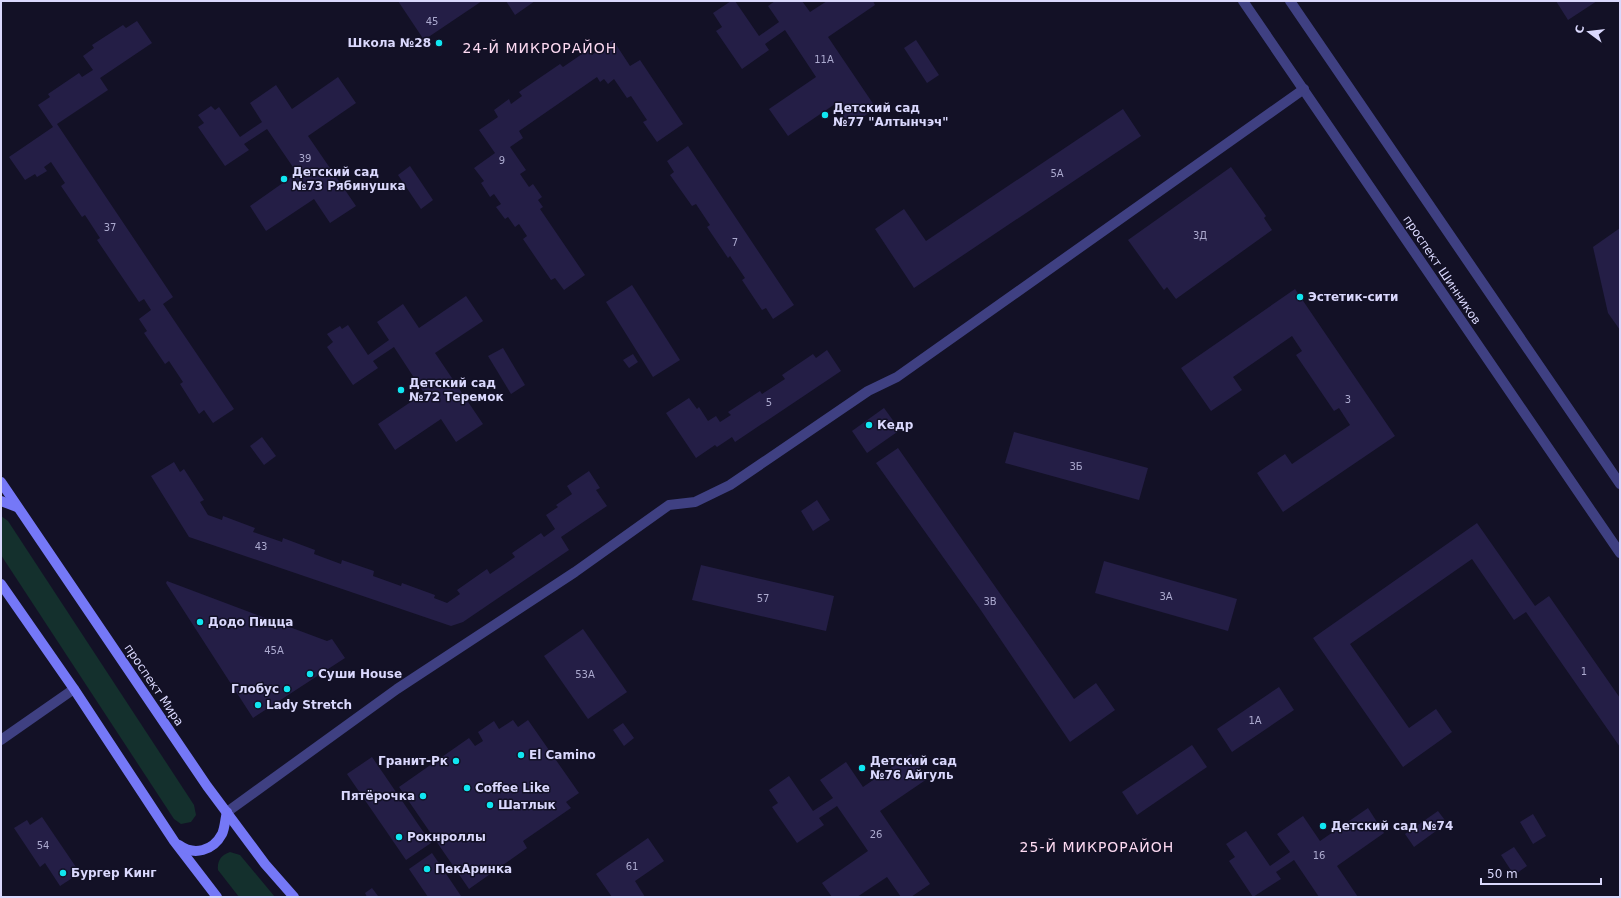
<svg xmlns="http://www.w3.org/2000/svg" width="1621" height="898" viewBox="0 0 1621 898" font-family="'DejaVu Sans',sans-serif">
<style>
.green{fill:#14302d}
.building{fill:#241e46}
.lines{fill:none;stroke-linecap:round;stroke-linejoin:round}
.minor{stroke:#3f4082;stroke-width:10}
.secondary{stroke:#7578f7;stroke-width:10}
.poi-dot{fill:#10e6f1;stroke:#131126;stroke-width:1.5}
.labels{text-anchor:middle;stroke-width:3;stroke-linejoin:round;paint-order:stroke}
.number-label{font-size:10px;fill:#acaacf}
.poi-label{font-size:12px;font-weight:bold;fill:#dad8fd;stroke:#131126;text-anchor:start}
.street-label{font-size:12px;fill:#dad8fd;stroke:#131126}
.quarter-label{font-size:14px;letter-spacing:1px;fill:#fddaf2;stroke:#131126}
</style>
<rect width="100%" height="100%" fill="#131126"/>
<g class="green">
<path d="M 1,516 L 8,521 L 194,805 L 196,815 L 191,822 L 181,824 L 174,819 L 1,555 Z"/>
<path d="M 230,852 L 240,855 L 275,897 L 239,897 L 218,870 C 217,861 221,855 230,852 Z"/>
</g>
<g class="building">
<path d="M 398,1 L 482,1 L 424,40 Z"/>
<path d="M 506,1 L 535,1 L 515,15 Z"/>
<path d="M 731,1 L 735,1 L 759,36 L 779,22 L 768,6 L 775,1 L 802,1 L 810,12 L 827,1 L 873,1 L 875,5 L 828,37 L 876,108 L 850,126 L 835,104 L 788,136 L 769,109 L 816,77 L 785,30 L 765,44 L 769,50 L 742,69 L 716,31 L 722,27 L 713,13 Z"/>
<path d="M 1556,1 L 1597,1 L 1568,20 Z"/>
<path d="M 137,21 L 152,43 L 100,78 L 108,90 L 57,124 L 173,297 L 163,304 L 234,409 L 213,423 L 204,410 L 199,414 L 180,384 L 183,382 L 169,361 L 165,364 L 144,333 L 147,331 L 139,319 L 151,310 L 144,299 L 139,302 L 97,240 L 100,238 L 85,215 L 82,217 L 61,186 L 65,183 L 51,162 L 44,167 L 47,171 L 37,177 L 35,174 L 25,180 L 9,157 L 53,127 L 38,105 L 50,97 L 48,94 L 79,73 L 82,77 L 93,70 L 83,56 L 94,48 L 92,45 L 123,25 L 126,28 Z"/>
<path d="M 613,40 L 630,66 L 640,60 L 683,124 L 657,142 L 643,122 L 647,120 L 631,96 L 627,98 L 614,79 L 608,84 L 604,79 L 600,82 L 597,77 L 519,131 L 523,138 L 510,147 L 526,170 L 520,174 L 529,187 L 533,184 L 542,197 L 538,200 L 543,207 L 540,209 L 585,275 L 564,290 L 555,278 L 551,280 L 523,239 L 527,236 L 519,224 L 515,227 L 508,217 L 505,219 L 496,207 L 501,204 L 494,194 L 490,197 L 481,183 L 484,181 L 474,168 L 495,153 L 479,130 L 498,117 L 494,110 L 509,99 L 511,104 L 522,96 L 519,92 L 560,64 L 563,67 L 588,50 L 592,55 Z"/>
<path d="M 916,40 L 939,75 L 927,83 L 904,48 Z"/>
<path d="M 338,77 L 356,103 L 308,136 L 356,206 L 330,223 L 314,199 L 266,231 L 250,206 L 297,173 L 267,129 L 244,144 L 249,150 L 225,166 L 198,127 L 204,123 L 198,115 L 211,106 L 215,110 L 219,107 L 240,137 L 262,122 L 250,103 L 276,85 L 292,109 Z"/>
<path d="M 1123,109 L 1141,136 L 914,288 L 875,229 L 904,209 L 926,241 Z"/>
<path d="M 688,146 L 794,305 L 773,319 L 766,308 L 762,310 L 742,280 L 745,278 L 730,256 L 728,258 L 707,227 L 710,225 L 696,204 L 692,206 L 670,175 L 674,172 L 667,161 Z"/>
<path d="M 410,166 L 433,200 L 421,209 L 398,175 Z"/>
<path d="M 1231,167 L 1266,216 L 1264,218 L 1272,230 L 1176,299 L 1167,287 L 1164,290 L 1128,240 Z"/>
<path d="M 1620,228 L 1620,330 L 1608,313 L 1593,247 Z"/>
<path d="M 632,285 L 680,360 L 653,377 L 606,302 Z"/>
<path d="M 1295,289 L 1395,436 L 1283,512 L 1257,473 L 1285,454 L 1292,464 L 1350,425 L 1339,408 L 1334,411 L 1296,355 L 1302,351 L 1292,336 L 1233,377 L 1242,390 L 1211,411 L 1181,368 Z"/>
<path d="M 466,296 L 483,321 L 435,353 L 483,424 L 456,442 L 441,419 L 395,450 L 378,424 L 424,393 L 394,347 L 373,361 L 378,368 L 353,385 L 327,347 L 333,342 L 327,334 L 340,326 L 342,329 L 348,325 L 368,355 L 389,340 L 377,322 L 403,304 L 419,328 Z"/>
<path d="M 503,348 L 525,385 L 511,394 L 488,356 Z"/>
<path d="M 827,350 L 841,371 L 735,442 L 732,437 L 717,447 L 715,445 L 696,458 L 666,413 L 689,398 L 697,409 L 699,407 L 708,421 L 716,416 L 720,422 L 731,415 L 728,412 L 760,391 L 762,394 L 785,379 L 782,375 L 813,354 L 816,358 Z"/>
<path d="M 633,354 L 638,362 L 629,368 L 623,360 Z"/>
<path d="M 884,408 L 900,430 L 867,453 L 852,431 Z"/>
<path d="M 1014,432 L 1148,468 L 1139,500 L 1005,463 Z"/>
<path d="M 262,437 L 276,456 L 264,465 L 250,446 Z"/>
<path d="M 898,448 L 1074,699 L 1096,683 L 1115,710 L 1070,742 L 980,609 L 876,463 Z"/>
<path d="M 174,462 L 180,472 L 184,469 L 204,500 L 200,502 L 208,515 L 222,520 L 223,516 L 255,528 L 253,532 L 282,542 L 283,538 L 315,550 L 314,554 L 341,564 L 342,560 L 374,571 L 373,576 L 401,586 L 402,583 L 435,595 L 434,598 L 447,603 L 460,594 L 457,590 L 487,569 L 490,574 L 515,557 L 512,553 L 541,533 L 544,537 L 555,529 L 546,515 L 558,507 L 556,505 L 572,494 L 567,486 L 589,471 L 600,488 L 596,490 L 607,506 L 561,537 L 569,550 L 463,622 L 451,626 L 189,537 L 151,476 Z"/>
<path d="M 817,500 L 830,520 L 813,531 L 801,511 Z"/>
<path d="M 1477,523 L 1535,606 L 1549,596 L 1620,698 L 1620,747 L 1526,612 L 1514,620 L 1472,559 L 1350,644 L 1409,728 L 1436,709 L 1452,732 L 1403,767 L 1313,638 Z"/>
<path d="M 1104,561 L 1237,599 L 1228,631 L 1095,593 Z"/>
<path d="M 701,565 L 834,596 L 826,631 L 692,600 Z"/>
<path d="M 167,581 L 327,641 L 332,639 L 345,658 L 253,718 L 166,583 Z"/>
<path d="M 583,629 L 627,692 L 588,719 L 544,656 Z"/>
<path d="M 1279,687 L 1294,710 L 1232,752 L 1217,729 Z"/>
<path d="M 513,720 L 518,727 L 528,720 L 579,793 L 566,802 L 571,808 L 523,841 L 527,848 L 469,889 L 399,787 L 469,738 L 475,746 L 483,741 L 478,732 L 494,721 L 499,729 Z"/>
<path d="M 623,723 L 634,738 L 624,746 L 613,730 Z"/>
<path d="M 1192,745 L 1207,767 L 1137,815 L 1122,792 Z"/>
<path d="M 911,754 L 927,779 L 880,811 L 930,884 L 911,897 L 901,897 L 887,877 L 857,897 L 832,897 L 822,883 L 868,851 L 837,806 L 819,818 L 824,825 L 797,843 L 772,807 L 778,803 L 769,790 L 789,776 L 813,811 L 833,798 L 820,780 L 846,762 L 863,787 Z"/>
<path d="M 372,757 L 431,843 L 406,860 L 347,774 Z"/>
<path d="M 1368,808 L 1384,833 L 1337,866 L 1358,897 L 1319,897 L 1294,860 L 1276,872 L 1281,879 L 1253,897 L 1229,861 L 1235,857 L 1226,844 L 1246,831 L 1270,866 L 1290,852 L 1277,834 L 1303,816 L 1320,841 Z"/>
<path d="M 1438,811 L 1447,823 L 1414,847 L 1405,834 Z"/>
<path d="M 1533,814 L 1546,836 L 1533,844 L 1520,822 Z"/>
<path d="M 42,817 L 80,873 L 60,886 L 45,863 L 40,867 L 14,828 L 27,820 L 30,825 Z"/>
<path d="M 648,838 L 664,861 L 635,881 L 645,897 L 612,897 L 596,874 Z"/>
<path d="M 1514,847 L 1527,866 L 1514,875 L 1501,855 Z"/>
<path d="M 432,853 L 461,896 L 460,897 L 428,897 L 409,869 Z"/>
<path d="M 372,888 L 378,896 L 367,897 L 365,893 Z"/>
</g>
<g class="lines">
<g class="minor">
<path d="M 1243,1 L 1620,553"/>
<path d="M 1290,1 L 1620,484"/>
<path d="M 1,740 L 74,689"/>
<path d="M 227,812 L 397,689 L 575,572 L 669,505 L 695,502 L 730,485 L 868,391 L 897,377 L 1304,89"/>
</g>
<g class="secondary">
<path d="M 1,482 L 207,786 L 265,864 L 294,897"/>
<path d="M 1,501 L 17,507"/>
<path d="M 1,584 L 74,689 L 174,841 L 217,897"/>
<path d="M 179,845 C 194,856 213,851 222,834 C 225,828 225,819 227,812"/>
</g>
</g>
<g class="poi-dot">
<circle cx="439" cy="43" r="4"/>
<circle cx="825" cy="115" r="4"/>
<circle cx="284" cy="179" r="4"/>
<circle cx="1300" cy="297" r="4"/>
<circle cx="401" cy="390" r="4"/>
<circle cx="869" cy="425" r="4"/>
<circle cx="200" cy="622" r="4"/>
<circle cx="310" cy="674" r="4"/>
<circle cx="287" cy="689" r="4"/>
<circle cx="258" cy="705" r="4"/>
<circle cx="521" cy="755" r="4"/>
<circle cx="456" cy="761" r="4"/>
<circle cx="862" cy="768" r="4"/>
<circle cx="467" cy="788" r="4"/>
<circle cx="423" cy="796" r="4"/>
<circle cx="490" cy="805" r="4"/>
<circle cx="1323" cy="826" r="4"/>
<circle cx="399" cy="837" r="4"/>
<circle cx="427" cy="869" r="4"/>
<circle cx="63" cy="873" r="4"/>
</g>
<g class="labels">
<g class="number-label">
<text x="432" y="25">45</text>
<text x="824" y="63">11А</text>
<text x="305" y="162">39</text>
<text x="502" y="164">9</text>
<text x="1057" y="177">5А</text>
<text x="110" y="231">37</text>
<text x="1200" y="239">3Д</text>
<text x="735" y="246">7</text>
<text x="1348" y="403">3</text>
<text x="769" y="406">5</text>
<text x="1076" y="470">3Б</text>
<text x="261" y="550">43</text>
<text x="1166" y="600">3А</text>
<text x="763" y="602">57</text>
<text x="990" y="605">3В</text>
<text x="274" y="654">45А</text>
<text x="1584" y="675">1</text>
<text x="585" y="678">53А</text>
<text x="1255" y="724">1А</text>
<text x="876" y="838">26</text>
<text x="43" y="849">54</text>
<text x="1319" y="859">16</text>
<text x="632" y="870">61</text>
</g>
<g class="poi-label">
<text x="431" y="47" text-anchor="end">Школа №28</text>
<text x="833" y="112">Детский сад<tspan x="833" dy="14">№77 "Алтынчэч"</tspan></text>
<text x="292" y="176">Детский сад<tspan x="292" dy="14">№73 Рябинушка</tspan></text>
<text x="1308" y="301">Эстетик-сити</text>
<text x="409" y="387">Детский сад<tspan x="409" dy="14">№72 Теремок</tspan></text>
<text x="877" y="429">Кедр</text>
<text x="208" y="626">Додо Пицца</text>
<text x="318" y="678">Суши House</text>
<text x="279" y="693" text-anchor="end">Глобус</text>
<text x="266" y="709">Lady Stretch</text>
<text x="529" y="759">El Camino</text>
<text x="448" y="765" text-anchor="end">Гранит-Рк</text>
<text x="870" y="765">Детский сад<tspan x="870" dy="14">№76 Айгуль</tspan></text>
<text x="475" y="792">Coffee Like</text>
<text x="415" y="800" text-anchor="end">Пятёрочка</text>
<text x="498" y="809">Шатлык</text>
<text x="1331" y="830">Детский сад №74</text>
<text x="407" y="841">Рокнроллы</text>
<text x="435" y="873">ПекАринка</text>
<text x="71" y="877">Бургер Кинг</text>
</g>
<g class="street-label">
<text transform="translate(1442 270) rotate(56)" y="4">проспект Шинников</text>
<text transform="translate(154 685) rotate(56)" y="4">проспект Мира</text>
</g>
<g class="quarter-label">
<text x="540" y="53">24-Й МИКРОРАЙОН</text>
<text x="1097" y="852">25-Й МИКРОРАЙОН</text>
</g>
</g>
<rect width="1621" height="898" fill="none" stroke="#dad8fd" stroke-width="4"/>
<g transform="translate(1589 32) rotate(285)" stroke="#131126" stroke-width="3" paint-order="stroke">
<path d="M0-3L7 15L0 10L-7 15Z" fill="#dad8fd"/>
<text y="-6" font-size="11" font-weight="bold" text-anchor="middle" fill="#dad8fd">С</text>
</g>
<path d="M1481 878v6h120v-6" fill="none" stroke="#dad8fd" stroke-width="2"/>
<text x="1487" y="878" font-size="12" fill="#dad8fd" stroke="#131126" stroke-width="3" paint-order="stroke">50 m</text>
</svg>
